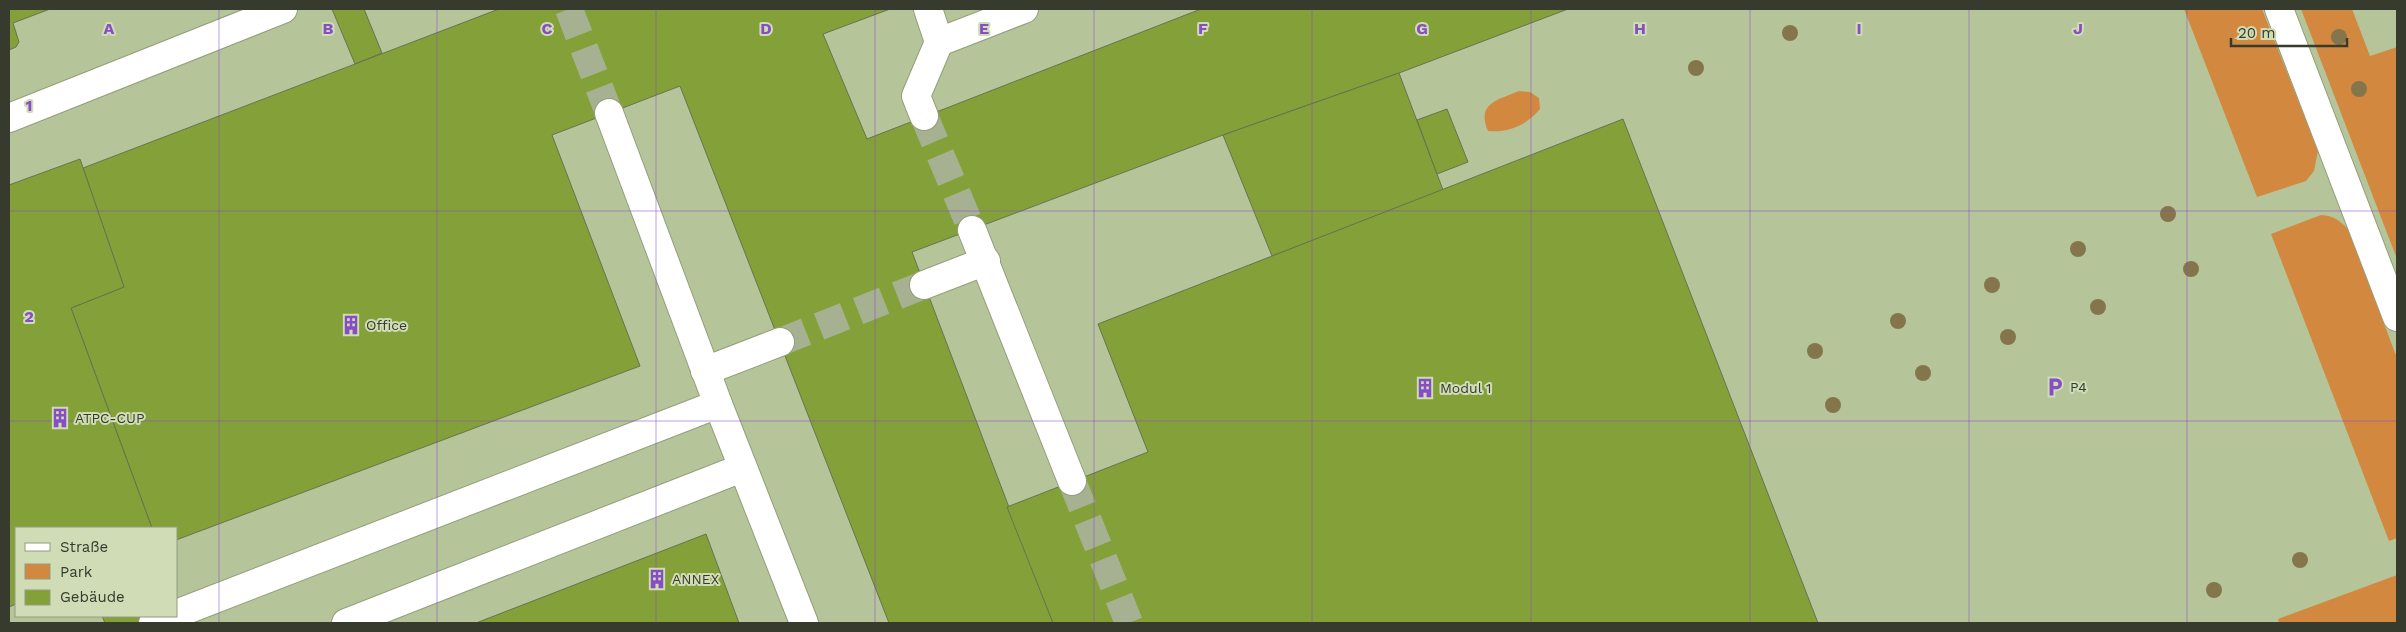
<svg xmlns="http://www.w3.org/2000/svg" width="2406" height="632" viewBox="0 0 2406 632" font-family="'Work Sans',sans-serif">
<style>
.built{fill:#b6c599;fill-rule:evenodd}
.green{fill:#d2893f}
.building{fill:#84a038;stroke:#687351}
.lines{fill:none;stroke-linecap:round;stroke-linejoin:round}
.minor-tunnel{stroke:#a6b191;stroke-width:28;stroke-dasharray:28 14;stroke-linecap:butt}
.minor-casing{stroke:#929e7b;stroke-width:30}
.minor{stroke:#fff;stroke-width:28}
.tree{fill:#85754c}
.grid{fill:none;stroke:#864dc4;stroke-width:1;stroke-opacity:0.55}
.labels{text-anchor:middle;stroke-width:4;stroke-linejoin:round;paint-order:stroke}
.poi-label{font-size:14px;fill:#363b2d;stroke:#cfdcb6;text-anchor:start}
.grid-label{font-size:16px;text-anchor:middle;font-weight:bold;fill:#864dc4;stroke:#cfdcb6;stroke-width:4;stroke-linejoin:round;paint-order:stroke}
</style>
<rect width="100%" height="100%" fill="#c2cfaa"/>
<path class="built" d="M 9,9 L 2397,9 L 2397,623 L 9,623 ZM 16,528 L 176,528 L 176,616 L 16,616 Z"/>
<g class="green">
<path d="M 2184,9 L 2262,9 L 2318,151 L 2314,171 L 2306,181 L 2257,197 Z"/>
<path d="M 2301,9 L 2352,9 L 2370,56 L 2397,47 L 2397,259 Z"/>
<path d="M 1519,91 L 1530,92 L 1539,98 L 1540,109 C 1527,125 1508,133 1488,131 C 1476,103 1498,100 1519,91 Z"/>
<path d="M 2321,215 C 2334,216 2339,220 2348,229 L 2397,358 L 2397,538 L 2389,541 L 2271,234 Z"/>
<path d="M 2397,575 L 2397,623 L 2279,623 L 2278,619 Z"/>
</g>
<g class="building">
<path d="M 9,9 L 50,9 L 13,23 L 19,42 L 16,47 L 9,50 Z"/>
<path d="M 332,9 L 364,9 L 382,53 L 355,64 Z"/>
<path d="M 499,9 L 890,9 L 823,34 L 867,139 L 1201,9 L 1568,9 L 1399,73 L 1223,135 L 912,252 L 1053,623 L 889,623 L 680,86 L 552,135 L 640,366 L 176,540 L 176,528 L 152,528 L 71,308 L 124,287 L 83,168 Z"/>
<path d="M 1399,73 L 1443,190 L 1272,256 L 1223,135 Z"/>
<path d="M 1447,109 L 1468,162 L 1437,174 L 1417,120 Z"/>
<path d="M 1623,119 L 1818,623 L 1053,623 L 1007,507 L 1148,452 L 1098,324 Z"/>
<path d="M 80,159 L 124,287 L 71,308 L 152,528 L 16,528 L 16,604 L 9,607 L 9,185 Z"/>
<path d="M 706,534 L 739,623 L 476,623 Z"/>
<path d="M 102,616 L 147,616 L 150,623 L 105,623 Z"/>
</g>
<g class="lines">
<g class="minor-tunnel">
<path d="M 569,9 L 609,113"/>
<path d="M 924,116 L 972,230"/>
<path d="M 780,342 L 924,285"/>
<path d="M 1072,481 L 1129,623"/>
</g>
<defs>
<g id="minor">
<path d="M 2279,9 L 2397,317"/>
<path d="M 939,42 L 1024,9"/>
<path d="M 924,116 L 916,96 L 939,42 L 928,9"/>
<path d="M 9,118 L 283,9"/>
<path d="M 972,230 L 1072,481"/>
<path d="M 924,285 L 986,261"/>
<path d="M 705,371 L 780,342"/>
<path d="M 718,404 L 804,623"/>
<path d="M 176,614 L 718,404 L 609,113"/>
<path d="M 153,623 L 172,616"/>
<path d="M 346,623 L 742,468"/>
</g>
</defs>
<use href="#minor" class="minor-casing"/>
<use href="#minor" class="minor"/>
</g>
<g class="tree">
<circle cx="1790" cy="33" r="8"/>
<circle cx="2339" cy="37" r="8"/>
<circle cx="1696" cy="68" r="8"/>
<circle cx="2359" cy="89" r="8"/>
<circle cx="2168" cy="214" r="8"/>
<circle cx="2078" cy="249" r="8"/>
<circle cx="2191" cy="269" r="8"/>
<circle cx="1992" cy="285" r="8"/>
<circle cx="2098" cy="307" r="8"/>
<circle cx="1898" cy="321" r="8"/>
<circle cx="2008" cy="337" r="8"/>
<circle cx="1815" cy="351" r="8"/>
<circle cx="1923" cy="373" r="8"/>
<circle cx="1833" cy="405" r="8"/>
<circle cx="2300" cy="560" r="8"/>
<circle cx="2214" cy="590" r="8"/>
</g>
<path class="grid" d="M 219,9 L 219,623M 437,9 L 437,623M 656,9 L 656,623M 875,9 L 875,623M 1094,9 L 1094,623M 1312,9 L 1312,623M 1531,9 L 1531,623M 1750,9 L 1750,623M 1969,9 L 1969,623M 2187,9 L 2187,623M 9,211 L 2397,211M 9,421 L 2397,421"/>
<defs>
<symbol id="building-bare" viewBox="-9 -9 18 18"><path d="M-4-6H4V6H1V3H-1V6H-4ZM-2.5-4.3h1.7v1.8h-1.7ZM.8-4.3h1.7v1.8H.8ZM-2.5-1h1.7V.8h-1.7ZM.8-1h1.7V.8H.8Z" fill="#864dc4" stroke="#cfdcb6" stroke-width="2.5" paint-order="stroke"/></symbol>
<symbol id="parking-bare" viewBox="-9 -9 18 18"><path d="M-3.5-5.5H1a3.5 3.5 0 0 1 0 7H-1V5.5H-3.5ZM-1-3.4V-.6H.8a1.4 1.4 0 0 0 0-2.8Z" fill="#864dc4" stroke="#cfdcb6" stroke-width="2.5" paint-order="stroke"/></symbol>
</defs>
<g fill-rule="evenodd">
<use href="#building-bare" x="337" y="311" width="28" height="28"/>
<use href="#parking-bare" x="2041" y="373" width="28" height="28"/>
<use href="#building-bare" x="1411" y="374" width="28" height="28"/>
<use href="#building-bare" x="46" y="404" width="28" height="28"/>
<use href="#building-bare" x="643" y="565" width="28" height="28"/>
</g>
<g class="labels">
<g class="poi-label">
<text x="366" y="330">Office</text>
<text x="2070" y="392">P4</text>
<text x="1440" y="393">Modul 1</text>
<text x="75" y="423">ATPC-CUP</text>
<text x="672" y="584">ANNEX</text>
</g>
</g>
<g class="grid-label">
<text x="109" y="34">A</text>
<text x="328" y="34">B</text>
<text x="547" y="34">C</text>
<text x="766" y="34">D</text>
<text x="984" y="34">E</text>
<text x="1203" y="34">F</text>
<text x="1422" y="34">G</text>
<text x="1640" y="34">H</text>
<text x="1859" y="34">I</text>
<text x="2078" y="34">J</text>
<text x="29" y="111">1</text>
<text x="29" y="322">2</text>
</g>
<rect width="2406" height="632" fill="none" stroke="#363b2d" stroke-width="20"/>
<rect x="15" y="527" width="162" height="90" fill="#cfdcb6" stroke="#929c7f"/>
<rect x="25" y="543" width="25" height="8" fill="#ffffff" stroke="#929c7f"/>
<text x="60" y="552" font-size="15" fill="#363b2d">Straße</text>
<rect x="25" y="564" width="25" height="15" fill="#d2893f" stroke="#929c7f"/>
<text x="60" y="577" font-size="15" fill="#363b2d">Park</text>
<rect x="25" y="590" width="25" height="15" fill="#84a038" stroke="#929c7f"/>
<text x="60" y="602" font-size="15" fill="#363b2d">Gebäude</text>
<path d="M2231 38v8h116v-8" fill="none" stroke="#363b2d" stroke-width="2.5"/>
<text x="2238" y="38" font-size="15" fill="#363b2d" stroke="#cfdcb6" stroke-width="4" paint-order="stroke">20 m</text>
</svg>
